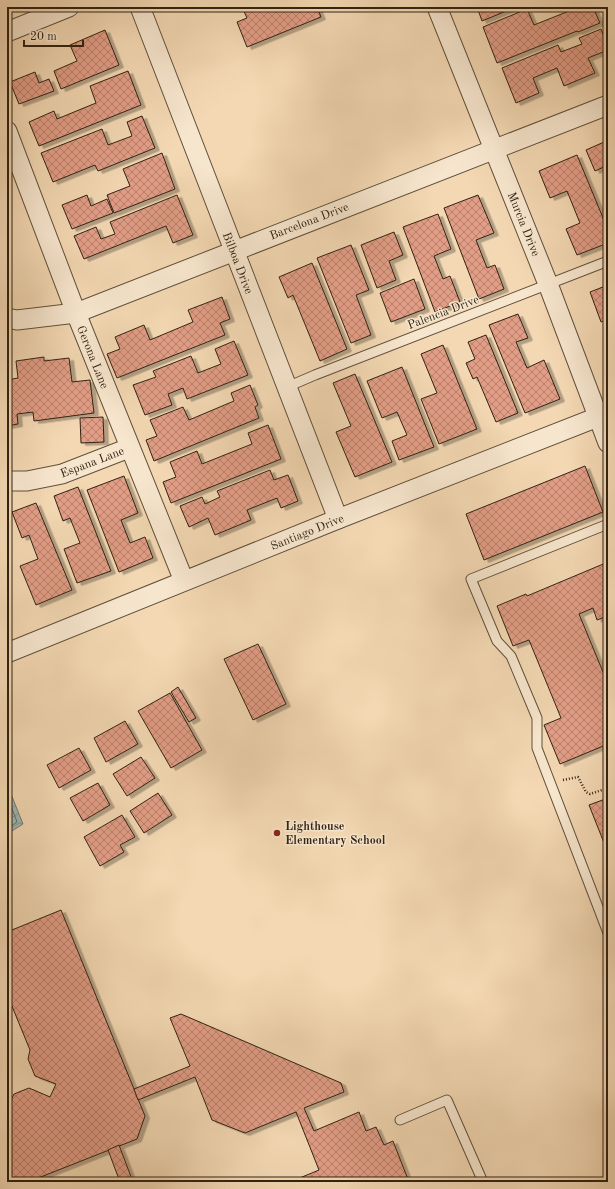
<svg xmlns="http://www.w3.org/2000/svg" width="615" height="1189" viewBox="0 0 615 1189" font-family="'Old Standard TT',serif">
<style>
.water{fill:url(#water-waves);stroke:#727c75}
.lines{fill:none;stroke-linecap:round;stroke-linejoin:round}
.shore{stroke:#676d64;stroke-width:1}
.building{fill:url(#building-cross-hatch);stroke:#302213;filter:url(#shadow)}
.service-casing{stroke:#61503b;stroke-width:11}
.minor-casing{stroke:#61503b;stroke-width:21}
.path{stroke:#302213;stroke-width:2.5;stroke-dasharray:1 2;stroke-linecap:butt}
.service{stroke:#f7e6ce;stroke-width:9}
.minor{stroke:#f7e6ce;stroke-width:19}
.poi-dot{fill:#8f2418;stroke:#f7e6ce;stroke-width:1.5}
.labels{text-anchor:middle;stroke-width:3;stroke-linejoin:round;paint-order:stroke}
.street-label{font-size:12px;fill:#302213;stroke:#f7e6ce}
.poi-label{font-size:12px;font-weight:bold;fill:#302213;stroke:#f7e6ce;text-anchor:start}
</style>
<defs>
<pattern id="water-waves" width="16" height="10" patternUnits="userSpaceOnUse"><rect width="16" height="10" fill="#9eb8b6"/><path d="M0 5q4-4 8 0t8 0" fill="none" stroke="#819593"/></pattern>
<pattern id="building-cross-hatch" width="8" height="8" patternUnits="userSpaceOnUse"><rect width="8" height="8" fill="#e29d86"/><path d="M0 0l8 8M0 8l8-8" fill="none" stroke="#b8806c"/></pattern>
<filter id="shadow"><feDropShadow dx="4.5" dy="2.5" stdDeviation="0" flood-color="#0004"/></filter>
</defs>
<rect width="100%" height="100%" fill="#f3d8b3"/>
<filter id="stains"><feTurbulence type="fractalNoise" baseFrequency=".005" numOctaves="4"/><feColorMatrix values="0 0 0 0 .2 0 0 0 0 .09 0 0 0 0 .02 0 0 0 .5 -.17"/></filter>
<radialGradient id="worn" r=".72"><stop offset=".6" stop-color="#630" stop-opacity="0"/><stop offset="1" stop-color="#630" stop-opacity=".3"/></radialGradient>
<path class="water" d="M 7,784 L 23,824 L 7,834 Z"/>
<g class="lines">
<path class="shore" d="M 7,795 L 17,822 L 7,829"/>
</g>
<g class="building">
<path d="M 242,7 L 317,7 L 321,17 L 247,47 L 237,22 L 247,18 Z"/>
<path d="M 477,7 L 516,7 L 482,21 Z"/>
<path d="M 579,7 L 593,7 L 600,23 L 578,32 L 577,31 L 497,63 L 483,27 L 527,9 L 534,25 Z"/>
<path d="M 601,29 L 608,46 L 608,50 L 588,58 L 595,73 L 564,86 L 557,68 L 533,78 L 539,93 L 516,103 L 502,68 L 558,45 L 561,52 L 582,44 L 579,38 Z"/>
<path d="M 105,30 L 119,65 L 61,89 L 54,71 L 77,61 L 70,45 Z"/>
<path d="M 128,71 L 141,105 L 39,146 L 29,122 L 54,111 L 57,119 L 96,103 L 90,86 Z"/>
<path d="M 35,72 L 39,83 L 49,79 L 54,91 L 19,104 L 10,82 Z"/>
<path d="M 142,116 L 155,148 L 98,171 L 95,165 L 53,182 L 41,153 L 102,129 L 108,145 L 132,136 L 127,122 Z"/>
<path d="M 604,142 L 607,147 L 608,147 L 608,171 L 606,166 L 595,171 L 586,150 Z"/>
<path d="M 162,153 L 175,189 L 114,213 L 107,195 L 130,186 L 123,169 Z"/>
<path d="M 577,155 L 608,230 L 608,243 L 577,255 L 566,229 L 580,223 L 567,191 L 550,198 L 539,171 Z"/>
<path d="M 87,195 L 91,206 L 107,199 L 113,213 L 72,229 L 62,205 Z"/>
<path d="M 177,195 L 193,235 L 173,243 L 166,226 L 84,259 L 74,236 L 96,227 L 101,239 L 115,234 L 110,222 Z"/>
<path d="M 478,195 L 494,233 L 476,240 L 487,268 L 495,265 L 504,289 L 479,299 L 444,208 Z"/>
<path d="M 438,214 L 451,249 L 434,256 L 443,279 L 450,276 L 460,302 L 435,312 L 403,227 Z"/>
<path d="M 394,232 L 403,255 L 389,261 L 396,280 L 377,288 L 361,245 Z"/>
<path d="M 351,245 L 369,290 L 356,295 L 371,335 L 351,343 L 317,258 Z"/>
<path d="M 312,263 L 347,349 L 320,361 L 293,295 L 288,298 L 279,277 Z"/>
<path d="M 414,279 L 425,309 L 391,322 L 380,293 Z"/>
<path d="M 608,285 L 608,319 L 601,322 L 590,292 Z"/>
<path d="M 222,297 L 230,319 L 220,323 L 225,335 L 117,378 L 107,354 L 120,349 L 115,337 L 144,325 L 150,340 L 193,322 L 188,310 Z"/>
<path d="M 518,314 L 528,338 L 516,342 L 527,368 L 544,360 L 560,399 L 525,413 L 489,325 Z"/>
<path d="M 486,335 L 518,413 L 496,422 L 477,377 L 473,379 L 466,363 L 475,359 L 468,342 Z"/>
<path d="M 234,341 L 248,375 L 187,399 L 183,388 L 168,394 L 172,405 L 145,415 L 133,385 L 156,377 L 153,371 L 191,356 L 198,373 L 221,364 L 215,349 Z"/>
<path d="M 443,345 L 477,429 L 439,444 L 421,399 L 437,393 L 421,354 Z"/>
<path d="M 44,357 L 44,361 L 69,358 L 72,382 L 90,380 L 94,413 L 34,421 L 33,412 L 17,414 L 18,424 L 7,426 L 7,380 L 18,378 L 16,361 Z"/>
<path d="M 402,367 L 434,447 L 399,460 L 392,441 L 407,435 L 397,412 L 382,418 L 367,381 Z"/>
<path d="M 355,374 L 392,462 L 355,477 L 336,432 L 351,426 L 333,383 Z"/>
<path d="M 250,385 L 258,405 L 255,407 L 259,418 L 154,461 L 146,440 L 157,436 L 150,420 L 183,407 L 189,420 L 234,401 L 231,393 Z"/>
<path d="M 103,417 L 104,442 L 81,443 L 80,418 Z"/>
<path d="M 268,425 L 281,459 L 171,503 L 163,482 L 176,477 L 170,462 L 197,451 L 202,464 L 252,444 L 248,433 Z"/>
<path d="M 585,466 L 603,512 L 484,560 L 466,514 Z"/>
<path d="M 270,470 L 274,480 L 288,475 L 298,501 L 281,508 L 277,498 L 247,510 L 251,520 L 215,535 L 208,518 L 189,527 L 180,506 L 202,497 L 205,504 L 220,497 L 217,491 Z"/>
<path d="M 124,476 L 138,513 L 121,520 L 130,543 L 145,537 L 153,558 L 119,572 L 87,490 Z"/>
<path d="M 78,487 L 111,571 L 77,583 L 64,549 L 80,543 L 70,518 L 63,521 L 54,496 Z"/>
<path d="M 36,503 L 72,590 L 36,605 L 20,566 L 38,559 L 29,535 L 22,538 L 12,512 Z"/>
<path d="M 608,562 L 608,625 L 605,617 L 597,620 L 593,608 L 579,614 L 608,684 L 608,744 L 560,764 L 544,725 L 561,718 L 529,640 L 513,646 L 497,606 L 526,594 L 527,596 Z"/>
<path d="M 258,644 L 286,704 L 253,720 L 224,659 Z"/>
<path d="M 178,687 L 196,718 L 189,722 L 171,692 Z"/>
<path d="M 170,693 L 202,750 L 171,768 L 138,711 Z"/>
<path d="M 125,721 L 138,744 L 106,762 L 94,738 Z"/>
<path d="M 79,748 L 91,770 L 59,788 L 47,765 Z"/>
<path d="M 141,757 L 155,778 L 127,796 L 113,774 Z"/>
<path d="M 98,783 L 110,805 L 83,821 L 70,798 Z"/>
<path d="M 158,793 L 172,815 L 144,833 L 130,811 Z"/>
<path d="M 608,798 L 608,853 L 589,805 Z"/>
<path d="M 122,815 L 135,837 L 120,845 L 124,852 L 100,866 L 84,837 Z"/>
<path d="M 61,910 L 145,1116 L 137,1139 L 28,1182 L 7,1182 L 7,1102 L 11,1100 L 14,1094 L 29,1088 L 50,1097 L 56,1084 L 35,1076 L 28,1059 L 30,1050 L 7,994 L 7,932 Z"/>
<path d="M 181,1014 L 341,1083 L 344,1092 L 304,1108 L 314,1131 L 359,1112 L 366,1131 L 376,1127 L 384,1145 L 393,1141 L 409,1182 L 290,1182 L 319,1170 L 296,1112 L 245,1133 L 212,1120 L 195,1077 L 138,1100 L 134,1089 L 190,1066 L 170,1018 Z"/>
<path d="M 119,1145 L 133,1182 L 120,1182 L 108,1150 Z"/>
</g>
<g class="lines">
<defs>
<g id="service">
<path d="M 287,387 L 315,375 L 608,261"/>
<path d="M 608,524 L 471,579 L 497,641 L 511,656 L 537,718 L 537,748 L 608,933"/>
<path d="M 400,1120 L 447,1100 L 483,1182"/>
</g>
<g id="minor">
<path d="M 140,7 L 338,519"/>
<path d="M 437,7 L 548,284 L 608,443"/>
<path d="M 7,32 L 69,7"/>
<path d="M 7,131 L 76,313 L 184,581"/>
<path d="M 7,318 L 17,320 L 76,313 L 608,105"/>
<path d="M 7,481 L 27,481 L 62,474 L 129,448"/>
<path d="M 7,653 L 338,519 L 608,413"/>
</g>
</defs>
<use href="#service" class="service-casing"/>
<use href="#minor" class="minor-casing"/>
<path class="path" d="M 563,780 L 578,777 L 586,792 L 590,794 L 608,788"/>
<use href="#service" class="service"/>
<use href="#minor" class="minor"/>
</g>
<circle class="poi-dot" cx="277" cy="833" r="4"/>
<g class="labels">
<g class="street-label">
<text transform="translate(309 221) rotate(-21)" y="4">Barcelona Drive</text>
<text transform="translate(524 224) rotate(68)" y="4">Murcia Drive</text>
<text transform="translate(238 263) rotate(69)" y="4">Bilboa Drive</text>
<text transform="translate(443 312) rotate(-21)" y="4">Palencia Drive</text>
<text transform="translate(93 357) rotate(68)" y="4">Gerona Lane</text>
<text transform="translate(92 462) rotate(-21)" y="4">Espana Lane</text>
<text transform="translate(307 532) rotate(-22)" y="4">Santiago Drive</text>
</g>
<g class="poi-label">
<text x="285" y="830">Lighthouse<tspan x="285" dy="14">Elementary School</tspan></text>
</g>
</g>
<rect width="615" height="1189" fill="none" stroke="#f3d8b3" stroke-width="24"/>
<rect x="8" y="8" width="599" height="1173" fill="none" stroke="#302213" stroke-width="2"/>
<rect x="12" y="12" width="591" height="1165" fill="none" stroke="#302213"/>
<path d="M24 40v6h59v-6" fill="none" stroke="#302213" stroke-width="2"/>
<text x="30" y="40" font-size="12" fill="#302213" stroke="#f7e6ce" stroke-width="3" paint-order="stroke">20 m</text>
<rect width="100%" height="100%" filter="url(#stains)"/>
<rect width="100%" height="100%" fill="url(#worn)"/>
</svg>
